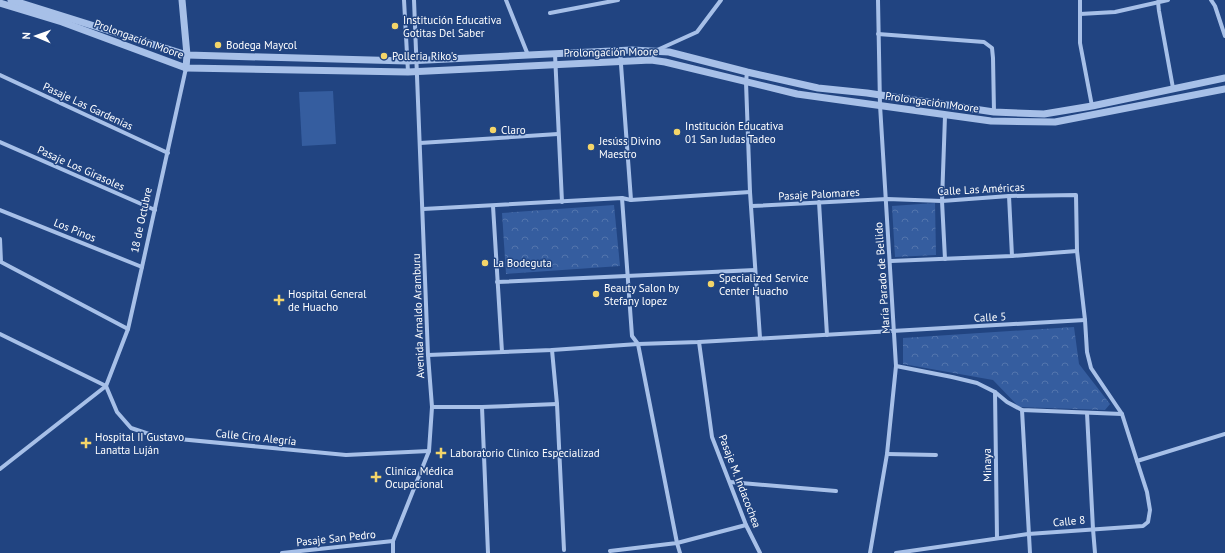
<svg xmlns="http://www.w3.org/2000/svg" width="1225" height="553" viewBox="0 0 1225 553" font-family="'PT Sans',sans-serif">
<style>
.grass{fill:#355d9f}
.forest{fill:url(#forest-crowns)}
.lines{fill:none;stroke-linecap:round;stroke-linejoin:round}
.minor{stroke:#a7c0e8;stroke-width:4}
.tertiary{stroke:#a7c0e8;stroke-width:7}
.poi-dot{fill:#f4d569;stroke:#214481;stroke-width:1.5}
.labels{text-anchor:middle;stroke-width:3;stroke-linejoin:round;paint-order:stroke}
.poi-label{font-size:11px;fill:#fff;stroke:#214481;text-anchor:start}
.street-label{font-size:11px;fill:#fff;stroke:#214481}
</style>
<defs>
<pattern id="forest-crowns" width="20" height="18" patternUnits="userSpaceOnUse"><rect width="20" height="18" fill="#355d9f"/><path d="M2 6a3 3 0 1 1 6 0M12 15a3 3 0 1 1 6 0" fill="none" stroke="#5375ad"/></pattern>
</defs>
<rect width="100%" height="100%" fill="#214481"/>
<path class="grass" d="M 333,91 L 336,144 L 302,146 L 299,92 Z"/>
<g class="forest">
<path d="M 935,203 L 936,255 L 895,257 L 892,206 Z"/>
<path d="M 614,205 L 620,266 L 506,274 L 502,213 Z"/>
<path d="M 1074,327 L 1079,364 L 1110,404 L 1105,410 L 1019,407 L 993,380 L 903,364 L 903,338 Z"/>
</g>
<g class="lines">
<g class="minor">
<path d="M 404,0 L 408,72"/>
<path d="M 506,0 L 528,55"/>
<path d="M 1080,0 L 1080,43 L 1092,106"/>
<path d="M 1211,0 L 1215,6 L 1225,36"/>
<path d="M 1158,2 L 1159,11 L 1173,88"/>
<path d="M 550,13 L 618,0"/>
<path d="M 1080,14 L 1115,12 L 1168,0"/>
<path d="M 878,34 L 984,42 L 992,48 L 993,58 L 994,112"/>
<path d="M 620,51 L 631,200"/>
<path d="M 555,54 L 562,202"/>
<path d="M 651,60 L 655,51 L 697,32 L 721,0"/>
<path d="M 747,72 L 746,82 L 750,192 L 760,338"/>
<path d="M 0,75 L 168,153"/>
<path d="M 0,142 L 155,210"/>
<path d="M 420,143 L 558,134"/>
<path d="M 1009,196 L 1012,256"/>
<path d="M 819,202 L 827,335"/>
<path d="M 493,206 L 502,352"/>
<path d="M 752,206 L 887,199 L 942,201 L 1009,196 L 1076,195 L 1077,251 L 1085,320 L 1087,352 L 1091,368 L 1122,414 L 1137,461 L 1147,492 L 1150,510 L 1148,522 L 1143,526 L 1028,534 L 896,553"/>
<path d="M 423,209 L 622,198 L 631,200 L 750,192"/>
<path d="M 0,210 L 142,267"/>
<path d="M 0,239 L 1,262 L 128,329"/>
<path d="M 945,259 L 942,201 L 945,116"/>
<path d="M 891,261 L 1012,256 L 1077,251"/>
<path d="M 497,282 L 755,270"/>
<path d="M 0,334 L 106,386"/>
<path d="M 699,342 L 712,437 L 746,525 L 760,553"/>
<path d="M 552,350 L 557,404 L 564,550"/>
<path d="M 428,355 L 552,350 L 638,344 L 699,342 L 1085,320"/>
<path d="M 896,366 L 952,377 L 977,383 L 995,392 L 1007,402 L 1022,410 L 1122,414"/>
<path d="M 106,386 L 117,412 L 131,428 L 158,437 L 346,455 L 429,451"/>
<path d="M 106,386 L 128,329 L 142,267 L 186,68"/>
<path d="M 995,392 L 997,537"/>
<path d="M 432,407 L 482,407 L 557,404"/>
<path d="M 482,407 L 488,553"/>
<path d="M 1022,410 L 1030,553"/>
<path d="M 1087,413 L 1093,529 L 1095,553"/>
<path d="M 887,454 L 936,455"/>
<path d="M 1137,461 L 1225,434"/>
<path d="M 0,469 L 106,386"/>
<path d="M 730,482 L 836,491"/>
<path d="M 610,551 L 677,543 L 638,344 L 632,336 L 622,198"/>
<path d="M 282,553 L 393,541"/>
<path d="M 393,553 L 393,541 L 429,451 L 432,407 L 428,355 L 414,0"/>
<path d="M 680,553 L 677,543 L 746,525"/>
<path d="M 870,553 L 887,454 L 896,366 L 880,105 L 878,0"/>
</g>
<g class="tertiary">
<path d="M 11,0 L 187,55 L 407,61 L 632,50 L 669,52 L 747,72 L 818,88 L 867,93 L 994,112 L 1044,114 L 1092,106 L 1225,78"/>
<path d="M 182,0 L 187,55 L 186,68"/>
<path d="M 0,3 L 62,22 L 186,68 L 408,72 L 651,60 L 665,62 L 797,94 L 991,121 L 1055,122 L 1225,89"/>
</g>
</g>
<g class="poi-dot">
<circle cx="395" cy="26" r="4"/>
<circle cx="218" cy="45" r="4"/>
<circle cx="384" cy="56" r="4"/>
<circle cx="493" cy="130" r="4"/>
<circle cx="677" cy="132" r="4"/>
<circle cx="591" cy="147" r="4"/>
<circle cx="485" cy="263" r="4"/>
<circle cx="711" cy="284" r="4"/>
<circle cx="596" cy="294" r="4"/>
<path d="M277 294h4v4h4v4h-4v4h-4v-4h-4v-4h4z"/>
<path d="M84 437h4v4h4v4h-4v4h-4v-4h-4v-4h4z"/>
<path d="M439 447h4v4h4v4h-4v4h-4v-4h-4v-4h4z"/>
<path d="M374 471h4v4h4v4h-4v4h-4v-4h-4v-4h4z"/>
</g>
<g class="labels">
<g class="poi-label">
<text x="403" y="24">Institución Educativa<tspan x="403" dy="13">Gotitas Del Saber</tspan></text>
<text x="226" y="49">Bodega Maycol</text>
<text x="392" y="60">Polleria Riko's</text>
<text x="685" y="130">Institución Educativa<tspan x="685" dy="13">01 San Judas Tadeo</tspan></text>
<text x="501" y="134">Claro</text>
<text x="599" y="145">Jesúss Divino<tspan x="599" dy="13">Maestro</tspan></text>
<text x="493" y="267">La Bodeguta</text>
<text x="719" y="282">Specialized Service<tspan x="719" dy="13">Center Huacho</tspan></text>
<text x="604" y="292">Beauty Salon by<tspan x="604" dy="13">Stefany lopez</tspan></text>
<text x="288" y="298">Hospital General<tspan x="288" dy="13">de Huacho</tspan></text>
<text x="95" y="441">Hospital II Gustavo<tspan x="95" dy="13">Lanatta Luján</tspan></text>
<text x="450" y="457">Laboratorio Clinico Especializad</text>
<text x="385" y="475">Cliníca Médica<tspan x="385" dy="13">Ocupacional</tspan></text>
</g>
<g class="street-label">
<text transform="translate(139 39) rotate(20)" y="4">Prolongación Moore</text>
<text transform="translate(611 52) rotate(-1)" y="4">Prolongación Moore</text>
<text transform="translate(932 102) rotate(8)" y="4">Prolongación Moore</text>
<text transform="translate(88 106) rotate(25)" y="4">Pasaje Las Gardenias</text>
<text transform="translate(81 168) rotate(24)" y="4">Pasaje Los Girasoles</text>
<text transform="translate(981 189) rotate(-3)" y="4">Calle Las Américas</text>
<text transform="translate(819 194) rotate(-3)" y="4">Pasaje Palomares</text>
<text transform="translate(141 220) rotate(-78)" y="4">18 de Octubre</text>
<text transform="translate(75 230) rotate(22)" y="4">Los Pinos</text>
<text transform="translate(882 278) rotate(-94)" y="4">María Parado de Bellido</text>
<text transform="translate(418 316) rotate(-92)" y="4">Avenida Arnaldo Aramburu</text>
<text transform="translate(990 317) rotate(-3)" y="4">Calle 5</text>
<text transform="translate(256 437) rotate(6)" y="4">Calle Ciro Alegría</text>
<text transform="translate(987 465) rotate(-91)" y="4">Minaya</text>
<text transform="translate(740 481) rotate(69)" y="4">Pasaje M. Indacochea</text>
<text transform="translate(1069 521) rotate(-5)" y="4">Calle 8</text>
<text transform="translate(336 538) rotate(-6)" y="4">Pasaje San Pedro</text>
</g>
</g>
<g transform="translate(36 36) rotate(272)" stroke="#214481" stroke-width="3" paint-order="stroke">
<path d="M0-3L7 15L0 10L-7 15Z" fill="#ffffff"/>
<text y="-6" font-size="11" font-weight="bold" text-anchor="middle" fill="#ffffff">N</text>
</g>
</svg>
